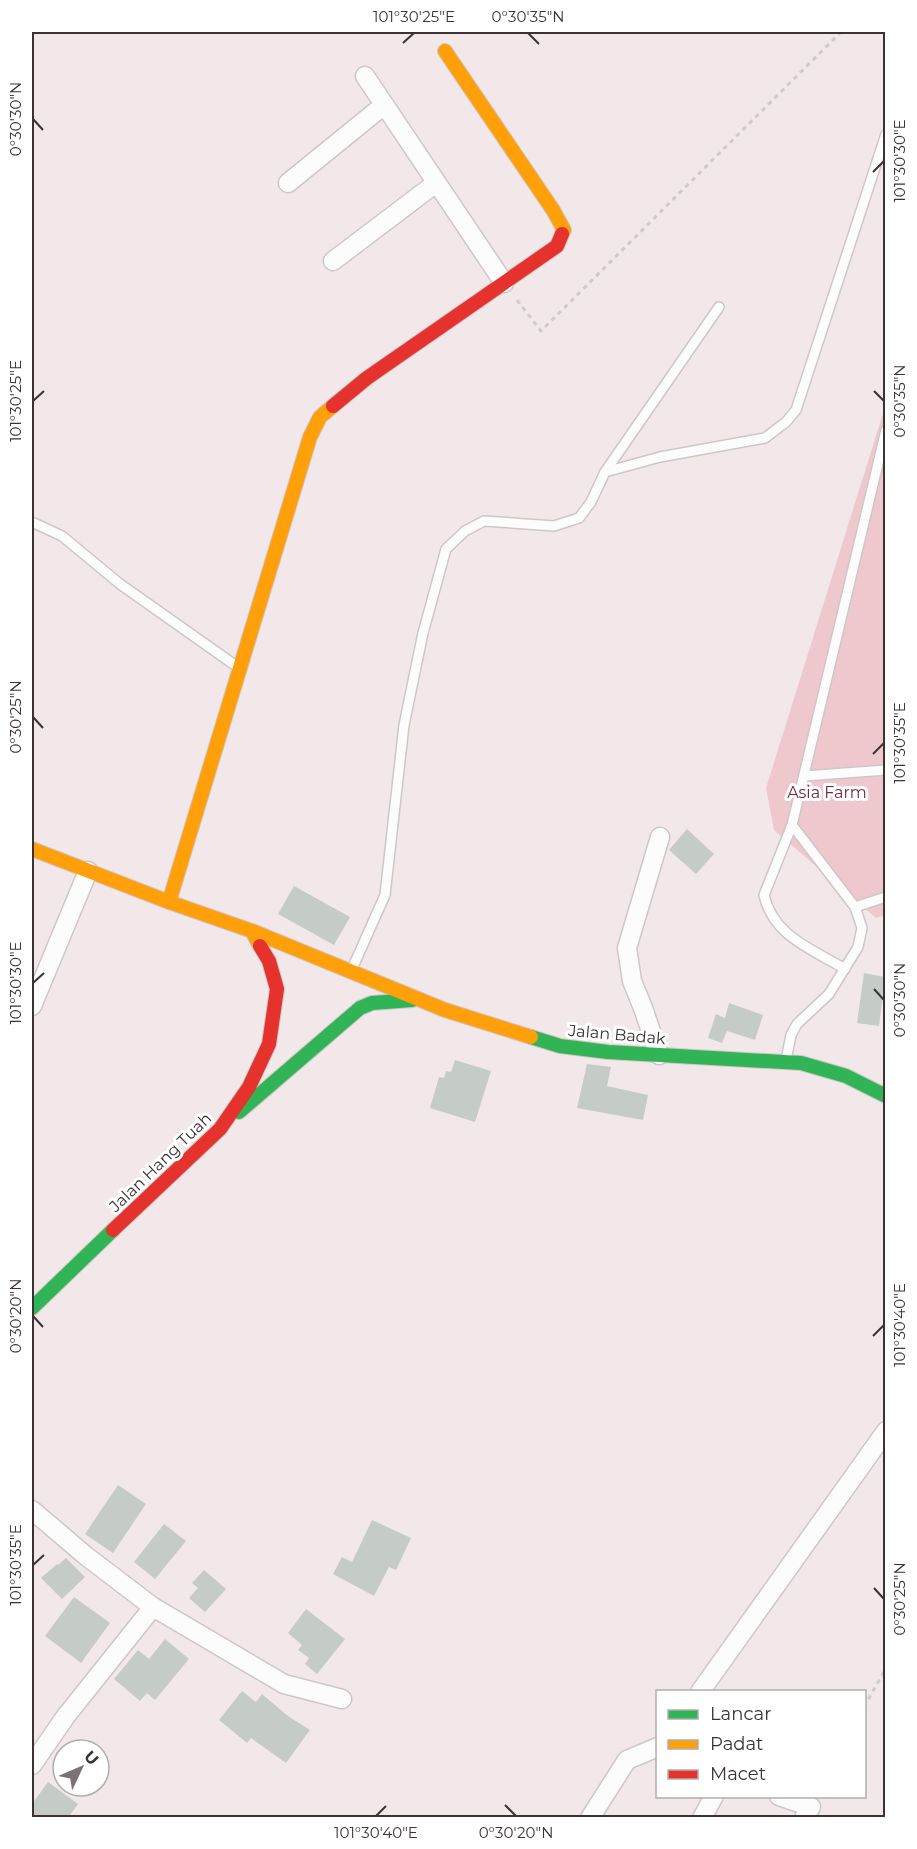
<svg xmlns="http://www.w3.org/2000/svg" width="917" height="1849" viewBox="0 0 917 1849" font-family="Montserrat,sans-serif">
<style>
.green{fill:#efc8ce}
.building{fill:#c5ccc7}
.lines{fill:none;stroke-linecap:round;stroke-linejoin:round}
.lane-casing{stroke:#cfc6c8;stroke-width:12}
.street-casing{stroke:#cfc6c8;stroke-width:21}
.fast-casing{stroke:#cfc6c8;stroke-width:16}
.slow-casing{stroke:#cfc6c8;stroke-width:16}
.jam-casing{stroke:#cfc6c8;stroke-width:16}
.path{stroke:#cfcbcb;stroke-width:3;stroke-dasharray:4.5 4.5;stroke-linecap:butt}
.lane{stroke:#fdfcfc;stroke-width:9}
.street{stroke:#fdfcfc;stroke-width:18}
.fast{stroke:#30b455;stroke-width:14}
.slow{stroke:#ff9f0a;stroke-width:14}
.jam{stroke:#e5322d;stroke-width:14}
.ticks{fill:none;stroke:#3a3233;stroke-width:2}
.labels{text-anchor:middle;stroke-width:6;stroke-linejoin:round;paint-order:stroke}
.park-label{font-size:16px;fill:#74283c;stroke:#fff}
.street-label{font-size:16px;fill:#3a3233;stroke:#fff}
.neatline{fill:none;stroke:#3a3233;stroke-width:2}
.ticks-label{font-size:15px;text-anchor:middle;fill:#3a3233}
</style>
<rect width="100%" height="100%" fill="#f2e8ea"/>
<path class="green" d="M 885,407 L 885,915 L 876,918 L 774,830 L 766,788 Z"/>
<g class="building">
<path d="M 687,829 L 714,854 L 696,874 L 669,850 Z"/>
<path d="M 294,886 L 350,917 L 334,945 L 278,914 Z"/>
<path d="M 864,973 L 885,977 L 879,1026 L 857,1023 Z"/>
<path d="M 729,1003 L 763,1015 L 755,1040 L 727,1031 L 722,1043 L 708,1038 L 716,1014 L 725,1018 Z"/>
<path d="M 455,1060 L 491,1071 L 475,1122 L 430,1108 L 439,1077 L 444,1078 L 446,1071 L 451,1072 Z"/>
<path d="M 587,1064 L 611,1067 L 607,1086 L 648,1095 L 643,1120 L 577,1108 Z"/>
<path d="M 118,1485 L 146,1504 L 113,1553 L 85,1534 Z"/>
<path d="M 372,1520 L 411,1538 L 396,1570 L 389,1567 L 374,1596 L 333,1574 L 342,1557 L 352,1562 Z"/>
<path d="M 164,1524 L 186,1541 L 155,1579 L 134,1562 Z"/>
<path d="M 66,1558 L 85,1577 L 62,1599 L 41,1578 L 57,1564 L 58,1565 Z"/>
<path d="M 204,1570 L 226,1589 L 205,1612 L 189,1598 L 198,1588 L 192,1583 Z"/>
<path d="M 74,1597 L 110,1623 L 81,1663 L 45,1636 Z"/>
<path d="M 306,1609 L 345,1639 L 317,1674 L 305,1664 L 309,1658 L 298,1650 L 302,1645 L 288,1633 Z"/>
<path d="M 165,1639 L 189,1659 L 155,1700 L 147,1693 L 140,1701 L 114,1679 L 138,1650 L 149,1659 Z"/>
<path d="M 242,1691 L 256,1702 L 262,1694 L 288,1716 L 310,1730 L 286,1763 L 251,1738 L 247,1743 L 219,1720 Z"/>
<path d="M 48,1782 L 78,1804 L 68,1818 L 32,1818 L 32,1804 Z"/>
</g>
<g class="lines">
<defs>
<g id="lane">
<path d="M 605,472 L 660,457 L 765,438 L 786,422 L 796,410 L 886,134"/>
<path d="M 34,523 L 62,536 L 120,584 L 239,668"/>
<path d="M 804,776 L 886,770"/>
<path d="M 855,907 L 886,897"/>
<path d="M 352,969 L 385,895 L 404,725 L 423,633 L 446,549 L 465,531 L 484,521 L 554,526 L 579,518 L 591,502 L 605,472 L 719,307"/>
<path d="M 845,969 C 812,949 773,936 764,895 L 792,825 L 886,430"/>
<path d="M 786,1060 L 791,1035 L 797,1024 L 829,994 L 858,947 L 862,928 L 855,907 L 792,825"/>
</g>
<g id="street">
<path d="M 365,76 L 504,283"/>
<path d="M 288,183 L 384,105"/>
<path d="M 333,261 L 436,183"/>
<path d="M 32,1006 L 88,871"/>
<path d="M 659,1055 L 643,1008 L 632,981 L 627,948 L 660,837"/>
<path d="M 32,1510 L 86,1556 L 153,1607 L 284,1684 L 342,1699"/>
<path d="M 700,1692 L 886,1431"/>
<path d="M 32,1765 L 66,1716 L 153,1607"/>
<path d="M 779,1796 L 811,1807 L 804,1818"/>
<path d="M 590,1818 L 627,1760 L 658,1747"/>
<path d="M 702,1818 L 714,1796"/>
</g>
<g id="fast">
<path d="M 531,1037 L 560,1046 L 608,1052 L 801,1063 L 846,1076 L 886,1096"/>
<path d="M 239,1112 L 360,1008 L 372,1003 L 412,1000"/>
<path d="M 32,1308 L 113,1230"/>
</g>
<g id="slow">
<path d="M 445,51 L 553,210 L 564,230 L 562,234"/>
<path d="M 32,849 L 169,902 L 252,931 L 260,946"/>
<path d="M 169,902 L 310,437 L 320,417 L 333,406"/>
<path d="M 252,931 L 445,1010 L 531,1037"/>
</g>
<g id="jam">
<path d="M 333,406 L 367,378 L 557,246 L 562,234"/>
<path d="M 113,1230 L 220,1129 L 249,1087 L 269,1044 L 277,989 L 269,961 L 260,946"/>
</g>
</defs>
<use href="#lane" class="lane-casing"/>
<use href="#street" class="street-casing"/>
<use href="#fast" class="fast-casing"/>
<use href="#slow" class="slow-casing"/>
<use href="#jam" class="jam-casing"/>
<g class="path">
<path d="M 517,300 L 541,331 L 841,32"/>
<path d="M 864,1707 L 886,1668"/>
</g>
<use href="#lane" class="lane"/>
<use href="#street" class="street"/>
<use href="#fast" class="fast"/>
<use href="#slow" class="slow"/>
<use href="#jam" class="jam"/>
</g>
<path class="ticks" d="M 528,33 L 539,44M 403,43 L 414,33M 33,119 L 43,130M 873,172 L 884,161M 874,391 L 884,401M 33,401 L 44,391M 33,717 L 43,728M 873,754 L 884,743M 33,983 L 44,973M 874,989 L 884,1000M 33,1316 L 43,1327M 873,1336 L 884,1325M 33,1565 L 44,1555M 874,1588 L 884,1599M 505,1805 L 516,1816M 376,1816 L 386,1806"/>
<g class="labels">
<g class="park-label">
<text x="827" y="798">Asia Farm</text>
</g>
<g class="street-label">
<text transform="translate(617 1034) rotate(5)" y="6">Jalan Badak</text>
<text transform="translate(160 1162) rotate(-44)" y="6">Jalan Hang Tuah</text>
</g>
</g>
<rect width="917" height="1849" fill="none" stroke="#ffffff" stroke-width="66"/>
<rect x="656" y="1690" width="210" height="108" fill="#ffffff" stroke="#b0adad" stroke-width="1.5"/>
<rect x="668" y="1710" width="30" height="9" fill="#30b455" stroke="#b0adad" stroke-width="1.5"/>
<text x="710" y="1720" font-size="18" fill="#3a3233">Lancar</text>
<rect x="668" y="1740" width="30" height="9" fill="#ff9f0a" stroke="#b0adad" stroke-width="1.5"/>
<text x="710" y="1750" font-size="18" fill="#3a3233">Padat</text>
<rect x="668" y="1770" width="30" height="9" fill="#e5322d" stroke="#b0adad" stroke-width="1.5"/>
<text x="710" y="1780" font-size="18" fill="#3a3233">Macet</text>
<g transform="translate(81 1768) rotate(46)"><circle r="28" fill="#ffffff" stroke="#b0adad" stroke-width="1.5"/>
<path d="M0-4.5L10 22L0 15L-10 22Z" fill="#7a7273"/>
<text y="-9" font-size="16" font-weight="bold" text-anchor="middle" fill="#3a3233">U</text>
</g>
<rect x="33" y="33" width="851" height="1783" class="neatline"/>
<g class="ticks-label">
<text x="414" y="22">101°30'25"E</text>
<text x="528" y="22">0°30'35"N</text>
<text transform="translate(16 119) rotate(-90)" y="5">0°30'30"N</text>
<text transform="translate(900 161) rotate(-90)" y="5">101°30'30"E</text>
<text transform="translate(16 401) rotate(-90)" y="5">101°30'25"E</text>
<text transform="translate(900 401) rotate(-90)" y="5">0°30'35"N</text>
<text transform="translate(16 717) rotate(-90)" y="5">0°30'25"N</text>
<text transform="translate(900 743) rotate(-90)" y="5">101°30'35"E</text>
<text transform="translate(16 983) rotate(-90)" y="5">101°30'30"E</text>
<text transform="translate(900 1000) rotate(-90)" y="5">0°30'30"N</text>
<text transform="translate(16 1316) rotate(-90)" y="5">0°30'20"N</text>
<text transform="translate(900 1325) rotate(-90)" y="5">101°30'40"E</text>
<text transform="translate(16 1565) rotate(-90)" y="5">101°30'35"E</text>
<text transform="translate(900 1599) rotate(-90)" y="5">0°30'25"N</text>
<text x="376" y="1838">101°30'40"E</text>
<text x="516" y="1838">0°30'20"N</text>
</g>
</svg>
